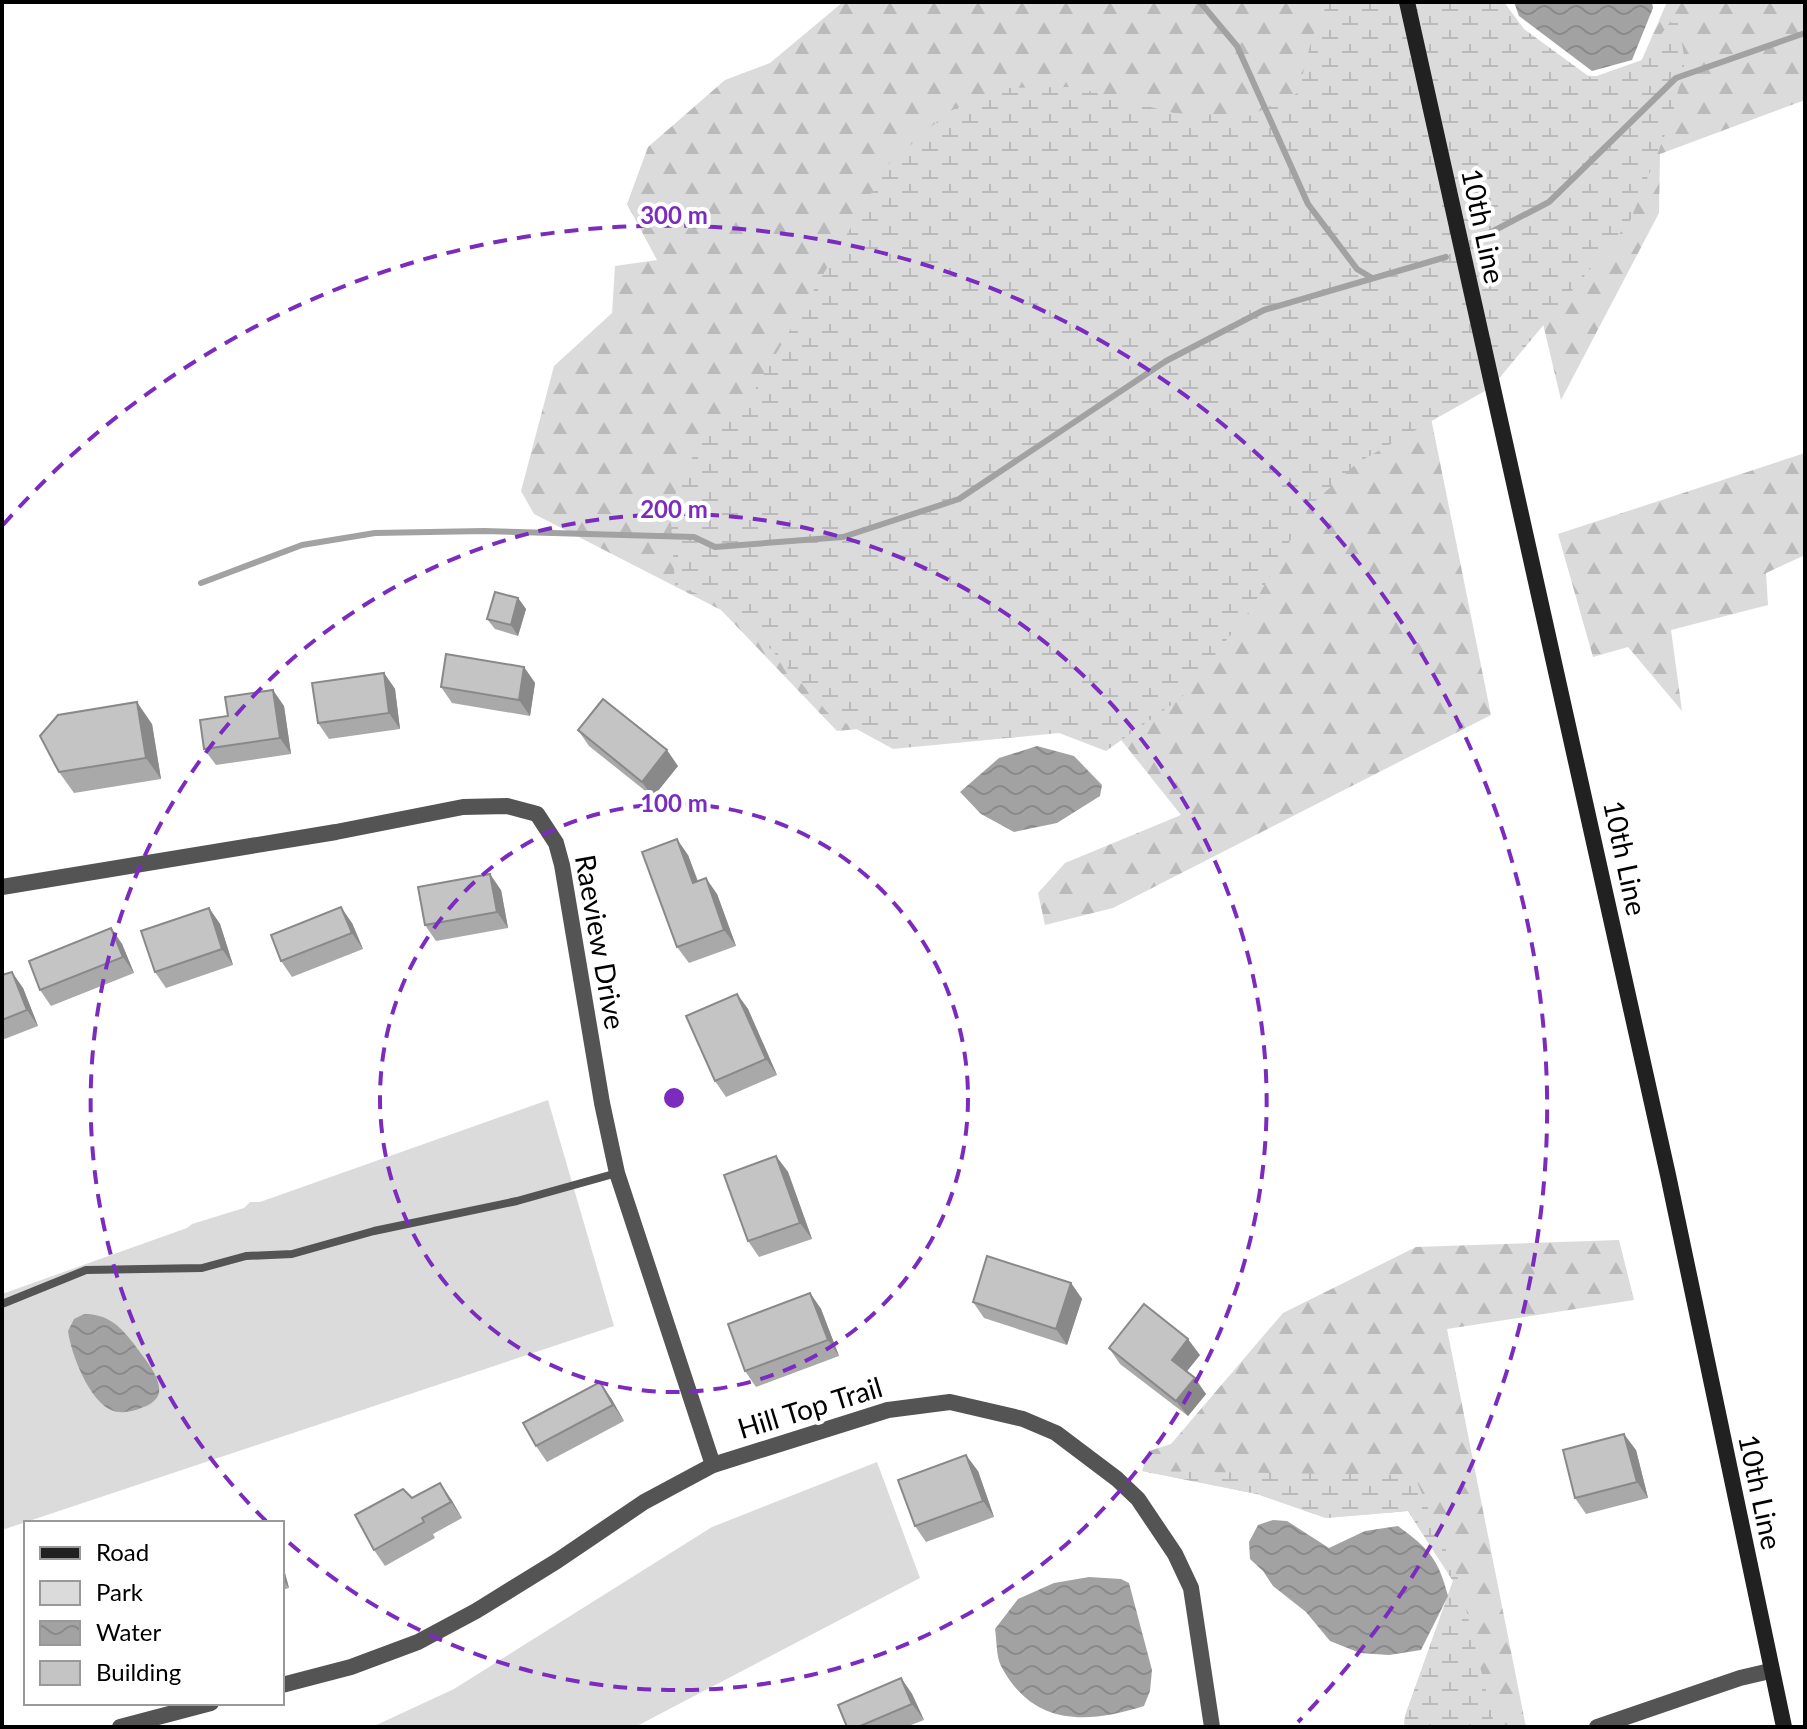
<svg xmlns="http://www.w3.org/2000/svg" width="1807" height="1729" viewBox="0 0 1807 1729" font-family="Lato,sans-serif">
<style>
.green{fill:#dbdbdb}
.forest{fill:url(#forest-firs)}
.wetland{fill:url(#wetland-marsh)}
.water{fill:url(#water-waves)}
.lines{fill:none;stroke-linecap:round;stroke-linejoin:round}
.stream{stroke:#a2a2a2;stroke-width:6}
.service{stroke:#545454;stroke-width:8}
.minor{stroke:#545454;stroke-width:16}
.secondary{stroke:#212121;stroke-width:16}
.wall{fill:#a9a9a9}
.shaded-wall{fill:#898989}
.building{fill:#c4c4c4;stroke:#898989;stroke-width:2}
.ring{fill:none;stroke:#7b2cbf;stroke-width:4;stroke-dasharray:14 10}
.labels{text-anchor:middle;stroke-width:8;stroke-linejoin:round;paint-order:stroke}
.street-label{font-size:28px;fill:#000;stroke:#fff}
.centre{fill:#7b2cbf;stroke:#fff;stroke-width:4}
.ring-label{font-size:24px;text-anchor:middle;font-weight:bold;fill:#7b2cbf;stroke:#fff;stroke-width:8;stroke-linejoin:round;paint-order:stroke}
</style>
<defs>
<pattern id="forest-firs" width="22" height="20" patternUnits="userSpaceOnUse" patternTransform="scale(2)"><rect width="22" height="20" fill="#dbdbdb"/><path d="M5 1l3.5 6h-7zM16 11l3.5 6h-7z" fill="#bababa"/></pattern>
<pattern id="wetland-marsh" width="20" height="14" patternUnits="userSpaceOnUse" patternTransform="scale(2)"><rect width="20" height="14" fill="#dbdbdb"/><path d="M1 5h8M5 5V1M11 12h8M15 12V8" fill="none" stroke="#bababa"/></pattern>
<pattern id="water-waves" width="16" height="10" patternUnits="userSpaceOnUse" patternTransform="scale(2)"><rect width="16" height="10" fill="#a2a2a2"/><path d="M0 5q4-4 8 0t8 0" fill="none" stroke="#8a8a8a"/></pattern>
</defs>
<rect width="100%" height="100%" fill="#fff"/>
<g class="green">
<path d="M 548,1100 L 614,1326 L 2,1530 L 2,1294 L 187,1228 L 192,1224 L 244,1208 L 250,1202 L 260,1202 Z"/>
<path d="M 877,1462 L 920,1578 L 635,1727 L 372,1727 L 454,1689 L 712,1527 Z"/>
</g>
<g class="forest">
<path d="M 843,2 L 1347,2 L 1491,715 L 1113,908 L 1045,925 L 1038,893 L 1065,863 L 1181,815 L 1114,731 L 1052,711 L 837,731 L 721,610 L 534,514 L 521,491 L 554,366 L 612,313 L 615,266 L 657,260 L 627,204 L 648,147 L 725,80 L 770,63 Z"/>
<path d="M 1667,2 L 1805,2 L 1805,100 L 1660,154 L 1659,213 L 1561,400 L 1478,48 L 1571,74 L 1606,77 L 1640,64 Z"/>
<path d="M 1805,453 L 1805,555 L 1766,573 L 1768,605 L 1671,630 L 1682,711 L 1628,647 L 1593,657 L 1558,534 Z"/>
<path d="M 1619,1240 L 1634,1300 L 1447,1329 L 1526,1727 L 1404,1727 L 1405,1716 L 1453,1581 L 1408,1511 L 1326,1518 L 1257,1494 L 1142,1471 L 1149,1451 L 1171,1444 L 1283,1313 L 1416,1247 Z"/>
</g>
<g class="wetland">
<path d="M 1328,2 L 1504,2 L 1524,29 L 1591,78 L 1642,60 L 1677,13 L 1685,62 L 1671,120 L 1630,221 L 1492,387 L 1357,463 L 1310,506 L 1251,609 L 1181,698 L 1106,751 L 1059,733 L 893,749 L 829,714 L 731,605 L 675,586 L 670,506 L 697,447 L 751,396 L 888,165 L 948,112 L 1003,88 L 1073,87 L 1174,113 L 1249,116 L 1298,93 L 1312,38 Z"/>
<path d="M 1142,1471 L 1414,1475 L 1459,1581 L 1495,1727 L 1404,1727 L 1405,1716 L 1453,1581 L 1408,1511 L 1326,1518 L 1257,1494 Z"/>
</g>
<g class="water">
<path d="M 1514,2 L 1652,2 L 1653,8 L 1632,60 L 1592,71 L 1519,16 Z"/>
<path d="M 1037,746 L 1074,756 L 1102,785 L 1100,796 L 1057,823 L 1014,832 L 981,814 L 960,792 L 999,758 Z"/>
<path d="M 84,1314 C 108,1314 120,1326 134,1344 C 142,1356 162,1377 159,1393 C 157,1401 148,1406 141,1408 C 132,1412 120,1414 111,1410 C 89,1400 71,1354 68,1331 L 74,1319 Z"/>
<path d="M 1273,1520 L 1287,1521 L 1329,1548 L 1365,1531 L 1398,1526 C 1429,1549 1438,1558 1448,1596 L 1421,1650 L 1389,1655 L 1360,1653 L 1330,1641 L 1306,1612 L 1273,1586 L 1263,1571 L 1250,1559 L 1249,1542 L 1258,1525 Z"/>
<path d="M 1089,1577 L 1121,1579 L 1129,1583 L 1152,1670 L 1150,1691 L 1144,1706 C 1087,1724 1033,1727 1001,1666 C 996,1656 997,1641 995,1629 L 1018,1599 L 1054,1583 Z"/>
</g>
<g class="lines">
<g class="stream">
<path d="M 1200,2 L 1237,46 L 1308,204 L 1357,269 L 1372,278"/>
<path d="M 1478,239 L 1549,202 L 1676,78 L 1805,33"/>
<path d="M 201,583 L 302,545 L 375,533 L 484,531 L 694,537 L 715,547 L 843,537 L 959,499 L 1166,361 L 1264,310 L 1446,257"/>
</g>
<path class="service" d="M 2,1304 L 86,1270 L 202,1268 L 246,1256 L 292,1254 L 374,1231 L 517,1201 L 617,1173"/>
<g class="minor">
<path d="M 2,887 L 336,832 L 463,807 L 507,806 L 537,814 L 556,843 L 562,865 L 602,1103 L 617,1173 L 713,1465"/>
<path d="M 282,1685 L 351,1667 L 418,1642 L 476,1611 L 557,1561 L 644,1502 L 713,1465 L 888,1410 L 950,1402 L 1023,1419 L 1056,1433 L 1117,1479 L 1138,1499 L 1175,1554 L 1191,1588 L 1212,1727"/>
<path d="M 120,1727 L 211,1703"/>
<path d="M 1597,1727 L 1740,1678 L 1770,1671"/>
</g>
<path class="secondary" d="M 1407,2 L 1668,1175 L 1784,1727"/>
</g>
<g class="wall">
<path d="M 518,598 L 526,609 L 518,636 L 495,629 L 487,619 Z"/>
<path d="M 524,667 L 535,683 L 530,716 L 452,703 L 441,687 Z"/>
<path d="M 384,673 L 395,689 L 400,729 L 329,739 L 318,723 Z"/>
<path d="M 284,706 L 291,754 L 216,765 L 204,749 Z"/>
<path d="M 152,724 L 161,779 L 74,793 L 59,772 Z"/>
<path d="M 578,730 L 678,766 L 653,797 L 589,746 Z"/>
<path d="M 688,855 L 698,881 L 717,894 L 736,946 L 689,963 L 677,947 Z"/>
<path d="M 501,890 L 508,928 L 436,941 L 425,925 Z"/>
<path d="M 209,908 L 220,924 L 233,965 L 166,988 L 155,972 Z"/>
<path d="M 352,923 L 363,949 L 292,977 L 281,961 Z"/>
<path d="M 111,928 L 122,944 L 134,973 L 51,1006 L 40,990 Z"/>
<path d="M 2,975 L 23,988 L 38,1026 L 2,1040 Z"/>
<path d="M 737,994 L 748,1009 L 777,1075 L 726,1097 L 715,1081 Z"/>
<path d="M 776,1156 L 788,1172 L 812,1239 L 759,1257 L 748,1241 Z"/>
<path d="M 1071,1283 L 1082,1299 L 1067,1345 L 984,1318 L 973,1302 Z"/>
<path d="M 810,1293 L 821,1309 L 839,1356 L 756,1387 L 745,1371 Z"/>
<path d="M 1109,1348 L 1200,1355 L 1187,1371 L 1206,1394 L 1188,1416 L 1120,1364 Z"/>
<path d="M 611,1398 L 624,1421 L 547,1462 L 536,1446 Z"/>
<path d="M 1636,1450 L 1648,1498 L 1586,1514 L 1575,1498 Z"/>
<path d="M 978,1471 L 994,1517 L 926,1542 L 915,1526 Z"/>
<path d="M 412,1498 L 451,1499 L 462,1518 L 433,1534 L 435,1538 L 385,1566 L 374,1550 Z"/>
<path d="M 282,1564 L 289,1588 L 282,1590 Z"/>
<path d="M 901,1678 L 912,1694 L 924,1720 L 906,1727 L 847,1727 Z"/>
</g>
<g class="shaded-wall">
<path d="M 518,598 L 526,609 L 518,636 L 511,625 Z"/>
<path d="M 524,667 L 535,683 L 530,716 L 519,700 Z"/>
<path d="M 384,673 L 395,689 L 400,729 L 389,713 Z"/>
<path d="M 273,690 L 284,706 L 291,754 L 280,738 Z"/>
<path d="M 137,702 L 152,724 L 161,779 L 146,758 Z"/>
<path d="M 667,750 L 678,766 L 653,797 L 642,782 Z"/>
<path d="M 677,839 L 688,855 L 704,899 L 693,883 Z"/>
<path d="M 490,874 L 501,890 L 508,928 L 497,912 Z"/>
<path d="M 706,878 L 717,894 L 736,946 L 724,930 Z"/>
<path d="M 341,907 L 352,923 L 363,949 L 352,933 Z"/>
<path d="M 209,908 L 220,924 L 233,965 L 222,949 Z"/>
<path d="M 111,928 L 122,944 L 134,973 L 123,957 Z"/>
<path d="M 12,972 L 23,988 L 38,1026 L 27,1010 Z"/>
<path d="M 737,994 L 748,1009 L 777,1075 L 766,1059 Z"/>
<path d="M 776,1156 L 788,1172 L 812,1239 L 800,1223 Z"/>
<path d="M 1071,1283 L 1082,1299 L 1067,1345 L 1056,1329 Z"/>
<path d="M 810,1293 L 821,1309 L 839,1356 L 828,1340 Z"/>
<path d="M 1188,1339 L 1200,1355 L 1183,1376 L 1172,1360 Z"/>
<path d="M 1195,1378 L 1206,1394 L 1188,1416 L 1176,1401 Z"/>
<path d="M 600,1382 L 611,1398 L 624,1421 L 613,1405 Z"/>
<path d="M 1624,1434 L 1636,1450 L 1648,1498 L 1637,1482 Z"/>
<path d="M 966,1455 L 978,1471 L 994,1517 L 983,1501 Z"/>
<path d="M 440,1483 L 451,1499 L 462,1518 L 451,1502 Z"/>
<path d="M 282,1564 L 283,1565 L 289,1588 L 282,1578 Z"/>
<path d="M 901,1678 L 912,1694 L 924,1720 L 912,1704 Z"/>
</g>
<g class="building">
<path d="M 495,592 L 518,598 L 511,625 L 487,619 Z"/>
<path d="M 446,654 L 524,667 L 519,700 L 441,687 Z"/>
<path d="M 384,673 L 389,713 L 318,723 L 312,683 Z"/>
<path d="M 273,690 L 280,738 L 204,749 L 200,720 L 228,716 L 225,697 Z"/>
<path d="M 603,699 L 667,750 L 642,782 L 578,730 Z"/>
<path d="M 137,702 L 146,758 L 59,772 L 40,736 L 58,715 Z"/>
<path d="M 677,839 L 693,883 L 706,878 L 724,930 L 677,947 L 642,852 Z"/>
<path d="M 490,874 L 497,912 L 425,925 L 418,887 Z"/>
<path d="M 341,907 L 352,933 L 281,961 L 271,935 Z"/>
<path d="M 209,908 L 222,949 L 155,972 L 141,931 Z"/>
<path d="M 111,928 L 123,957 L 40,990 L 29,961 Z"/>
<path d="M 12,972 L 27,1010 L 2,1020 L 2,975 Z"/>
<path d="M 737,994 L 766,1059 L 715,1081 L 686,1016 Z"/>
<path d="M 776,1156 L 800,1223 L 748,1241 L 724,1175 Z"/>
<path d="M 987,1256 L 1071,1283 L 1056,1329 L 973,1302 Z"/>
<path d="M 810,1293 L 828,1340 L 745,1371 L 728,1324 Z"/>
<path d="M 1144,1304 L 1188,1339 L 1172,1360 L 1195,1378 L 1176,1401 L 1109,1348 Z"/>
<path d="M 600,1382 L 613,1405 L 536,1446 L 523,1423 Z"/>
<path d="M 1624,1434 L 1637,1482 L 1575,1498 L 1563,1450 Z"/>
<path d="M 966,1455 L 983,1501 L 915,1526 L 898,1480 Z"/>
<path d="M 440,1483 L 451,1502 L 422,1518 L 424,1522 L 374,1550 L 355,1515 L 403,1489 L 412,1498 Z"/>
<path d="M 901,1678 L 912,1704 L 858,1727 L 847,1727 L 838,1705 Z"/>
</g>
<g class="ring">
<circle cx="674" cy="1098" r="294"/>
<path d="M266 1521A588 588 0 1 1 284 1538"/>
<path d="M3 525A882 882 0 1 1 1298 1722"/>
</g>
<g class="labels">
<g class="street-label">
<text transform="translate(1483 226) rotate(78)" y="10">10th Line</text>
<text transform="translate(1625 858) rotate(78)" y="10">10th Line</text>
<text transform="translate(600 942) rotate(80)" y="10">Raeview Drive</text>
<text transform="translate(810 1408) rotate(-17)" y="10">Hill Top Trail</text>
<text transform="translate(1760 1492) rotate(78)" y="10">10th Line</text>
</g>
</g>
<circle cx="674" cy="1098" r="12" class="centre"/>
<g class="ring-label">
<text x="674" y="224">300 m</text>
<text x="674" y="518">200 m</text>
<text x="674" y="812">100 m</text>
</g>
<rect width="1807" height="1729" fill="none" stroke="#000000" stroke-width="8"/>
<rect x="24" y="1521" width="260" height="184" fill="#ffffff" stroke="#999999" stroke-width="2"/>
<rect x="40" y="1547" width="40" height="12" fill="#212121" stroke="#999999" stroke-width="2"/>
<text x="96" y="1561" font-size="24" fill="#000000">Road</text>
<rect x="40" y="1581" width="40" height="24" fill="#dbdbdb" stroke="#999999" stroke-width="2"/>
<text x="96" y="1601" font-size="24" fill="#000000">Park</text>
<rect x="40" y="1621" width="40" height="24" fill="url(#water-waves)" stroke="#999999" stroke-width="2"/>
<text x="96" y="1641" font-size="24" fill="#000000">Water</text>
<rect x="40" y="1661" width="40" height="24" fill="#c4c4c4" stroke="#999999" stroke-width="2"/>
<text x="96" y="1681" font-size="24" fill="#000000">Building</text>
</svg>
